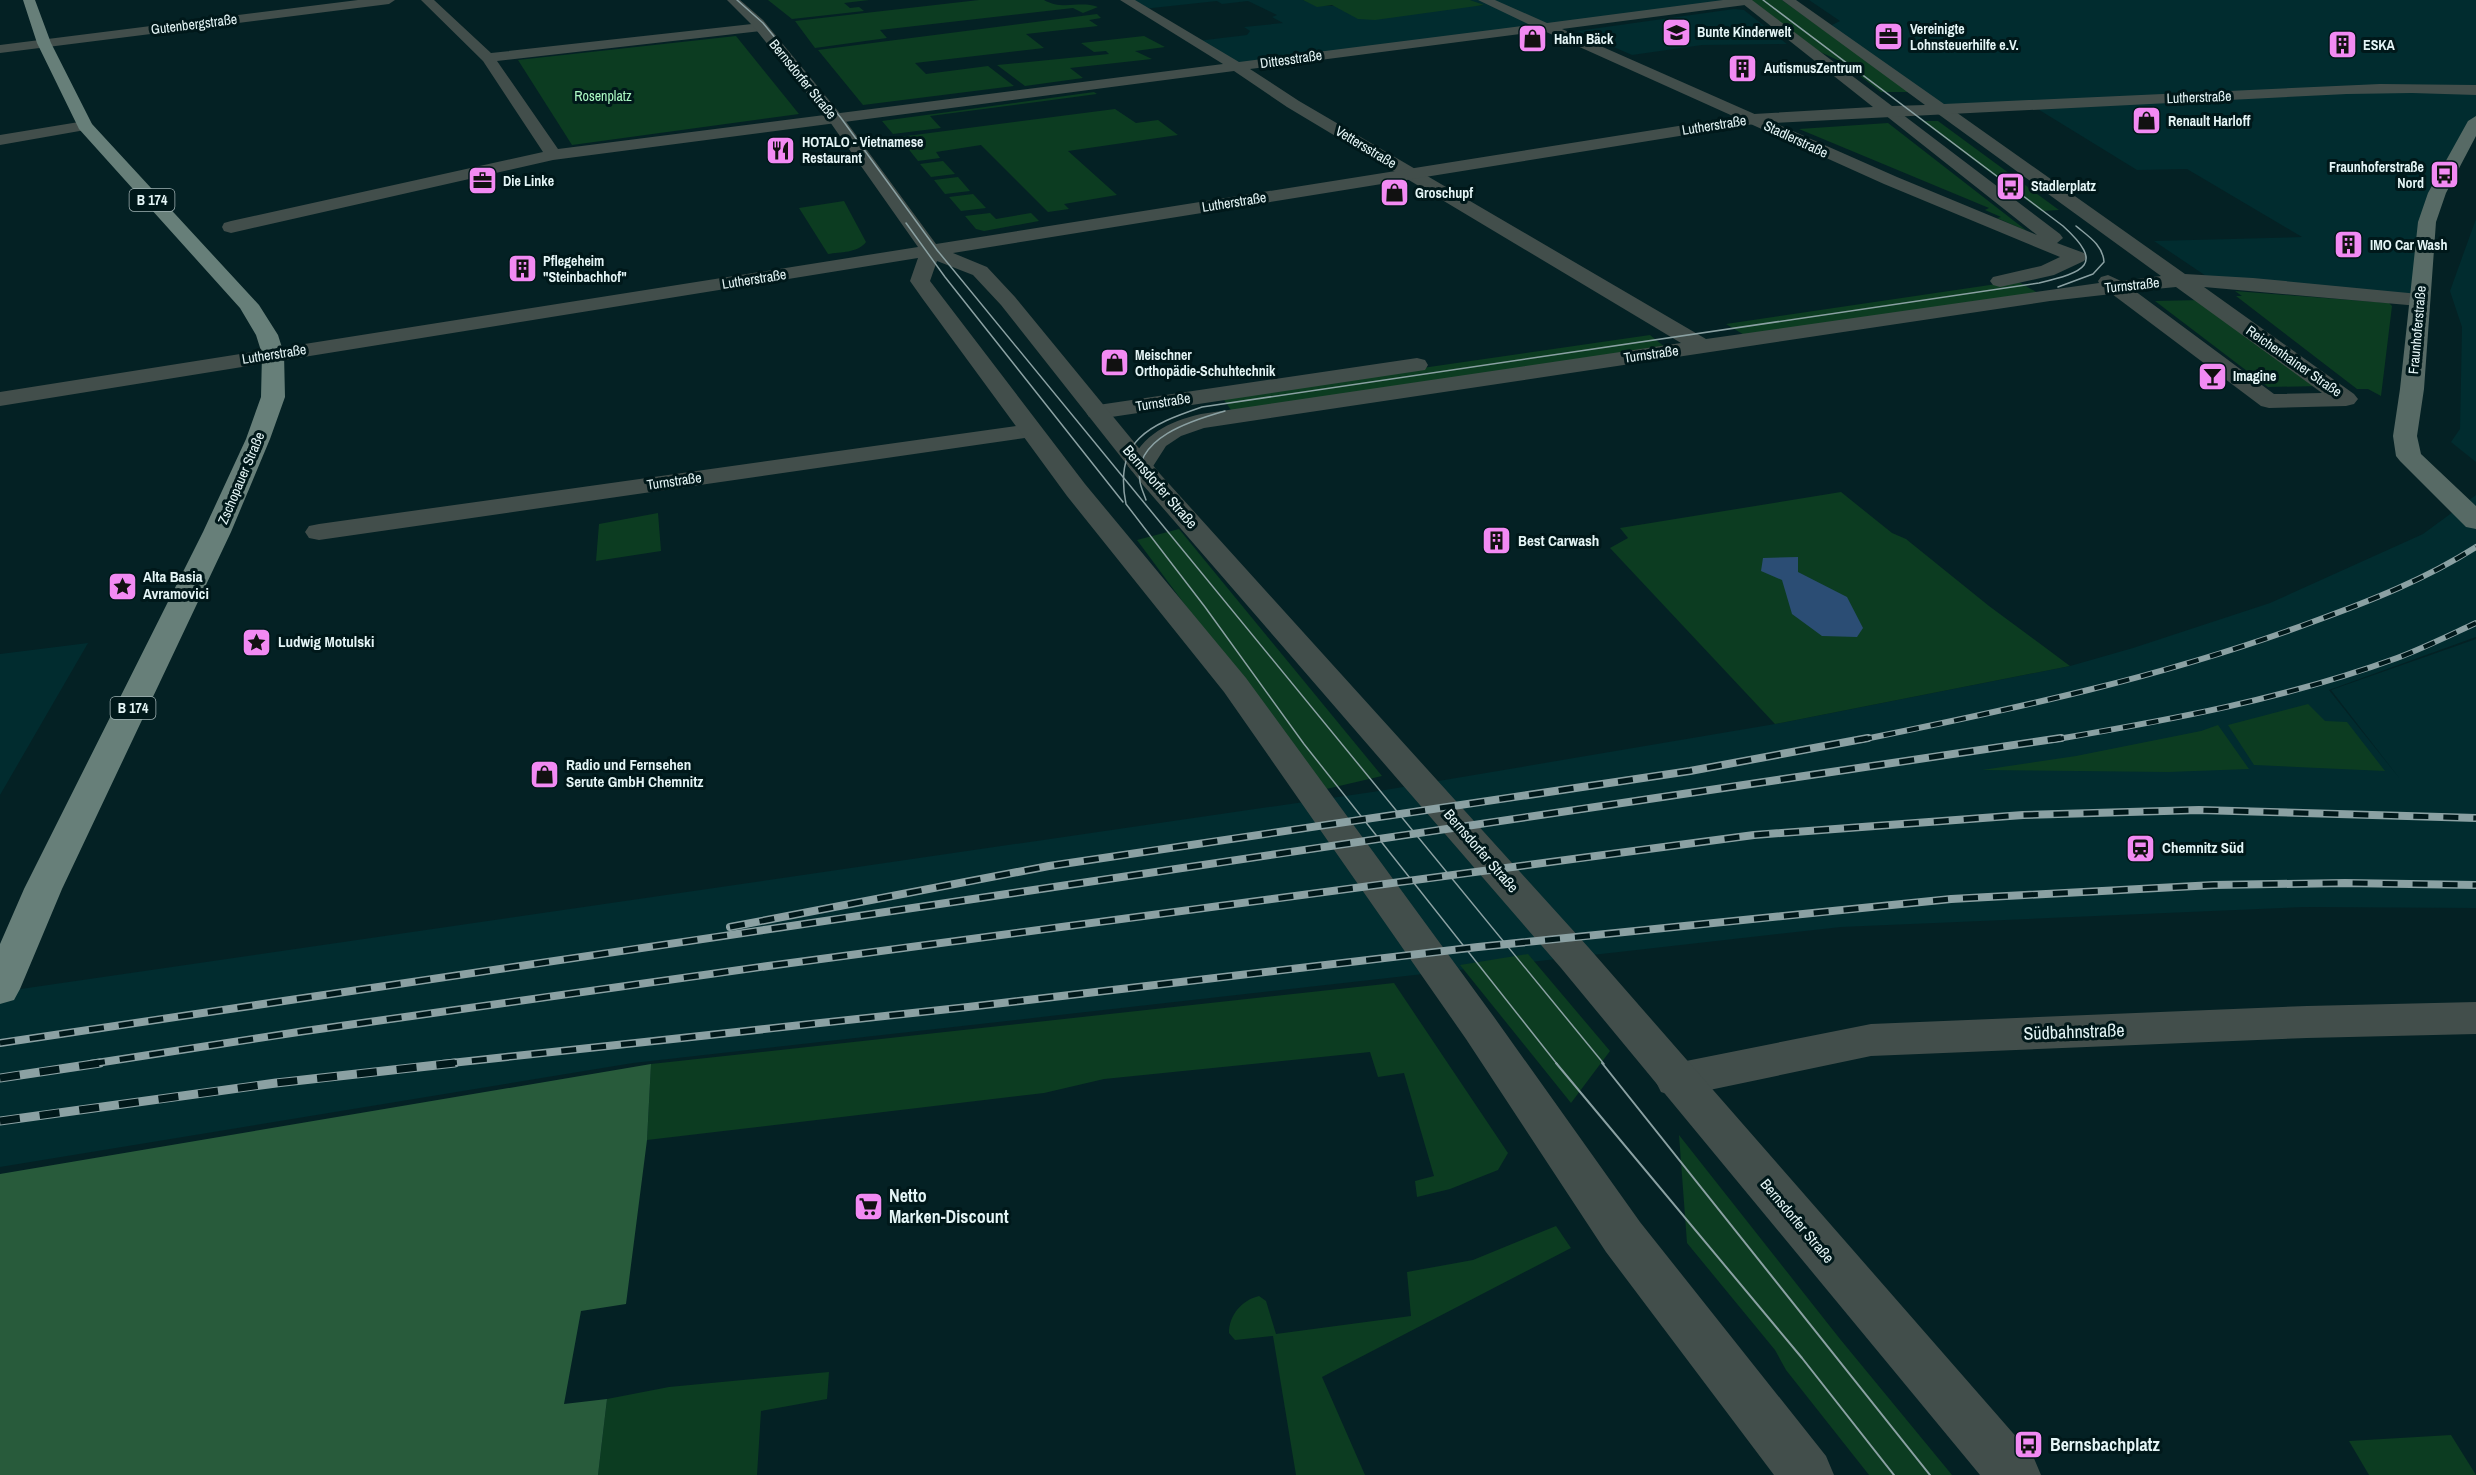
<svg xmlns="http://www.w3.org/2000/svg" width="2476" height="1475" viewBox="0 0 2476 1475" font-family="'Archivo Narrow',sans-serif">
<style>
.built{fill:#012c2f}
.green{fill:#0c3c21}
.forest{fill:#285b3b}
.water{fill:#2b4d74}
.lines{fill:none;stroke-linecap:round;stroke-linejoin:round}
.minor{fill:#424e4b;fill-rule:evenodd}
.tertiary{fill:#424e4b;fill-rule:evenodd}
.secondary{fill:#576a65;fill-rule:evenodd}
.primary{fill:#677f79;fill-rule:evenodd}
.tram-far1{stroke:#8ba1a3;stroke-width:1.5}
.tram{stroke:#8ba1a3;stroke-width:2}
.rail-far2-casing{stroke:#8ba1a3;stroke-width:6}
.rail-far1-casing{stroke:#8ba1a3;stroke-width:8}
.rail-casing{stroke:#8ba1a3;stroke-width:9}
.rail-far2{stroke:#00181a;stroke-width:4;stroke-dasharray:12;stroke-linecap:butt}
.rail-far1{stroke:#00181a;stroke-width:5;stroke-dasharray:15;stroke-linecap:butt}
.rail{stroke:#00181a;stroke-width:7;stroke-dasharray:20;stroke-linecap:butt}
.labels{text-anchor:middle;stroke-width:6;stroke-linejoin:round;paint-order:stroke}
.far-street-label{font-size:14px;fill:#e4f5f6;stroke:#00181a}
.far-poi-label{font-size:14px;font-weight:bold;fill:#e4f5f6;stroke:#00181a;text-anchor:start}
.far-park-label{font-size:14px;fill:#acfac4;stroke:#00181a}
.shield{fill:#00181a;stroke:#a0b3b4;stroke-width:1.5}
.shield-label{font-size:14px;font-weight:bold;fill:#e4f5f6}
.street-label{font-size:15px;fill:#e4f5f6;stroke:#00181a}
.poi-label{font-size:15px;font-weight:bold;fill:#e4f5f6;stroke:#00181a;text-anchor:start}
.near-street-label{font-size:18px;fill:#e4f5f6;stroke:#00181a}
.near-poi-label{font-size:18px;font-weight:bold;fill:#e4f5f6;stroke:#00181a;text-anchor:start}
</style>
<rect width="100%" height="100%" fill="#042124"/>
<g class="built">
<path d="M 1126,0 L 1303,0 L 1317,6 L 1483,6 L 1470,0 L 1736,0 L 1236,67 L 1197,41 L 1247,35 L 1250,31 L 1244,27 L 1283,23 L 1272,17 L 1277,15 L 1248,1 L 1222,4 L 1217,1 L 1143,9 Z"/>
<path d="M 1809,0 L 2476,0 L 2476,121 L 2437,193 L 2419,300 L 2206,276 L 2154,241 L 2302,237 L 2187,169 L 2137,170 L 2031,105 L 1940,108 L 1830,26 L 1840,21 Z"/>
<path d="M 1734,9 L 1744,10 L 1787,44 L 1702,45 L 1632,55 L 1577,31 Z"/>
<path d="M 2476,219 L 2476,462 L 2451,442 L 2460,429 L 2462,327 L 2450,291 Z"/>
<path d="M 2476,495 L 2476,637 L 2329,690 L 2400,779 L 2331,690 L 2476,639 L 2476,908 L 2304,907 L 1841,927 L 633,1063 L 0,1167 L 0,992 L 1379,791 L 1775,724 L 2070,666 L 2133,648 L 2270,603 L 2423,534 Z"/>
<path d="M 88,643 L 0,795 L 0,654 Z"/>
</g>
<g class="green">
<path d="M 768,0 L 869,0 L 844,3 L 850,8 L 859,7 L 864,11 L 792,19 Z"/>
<path d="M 979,0 L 1044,0 C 1063,11 1079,0 1098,7 L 1083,13 L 1073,8 L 880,30 L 887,38 L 815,48 L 795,21 Z"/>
<path d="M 1303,0 L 1470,0 L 1484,5 L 1375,20 L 1358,19 L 1332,5 L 1317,7 Z"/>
<path d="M 1751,0 L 1782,0 L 1910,92 L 1881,92 L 1842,62 L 1818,51 Z"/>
<path d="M 1097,14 L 1101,18 L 1089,20 L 1098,26 L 1026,34 L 1044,48 L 915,63 L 926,74 L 988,66 L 1014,86 L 863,105 L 818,50 Z"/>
<path d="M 736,36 L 799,114 L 572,145 L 518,60 Z"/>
<path d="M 1144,36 L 1165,47 L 1135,51 L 1152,59 L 1070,68 L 1083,78 L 1025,86 L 997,65 L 1109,54 L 1106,51 L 1094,52 L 1081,43 Z"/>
<path d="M 1094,92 L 1097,94 L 930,116 L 941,128 L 893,134 L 882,121 Z"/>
<path d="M 1115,109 L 1136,123 L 1158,120 L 1178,135 L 1068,151 L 1117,195 L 1064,204 L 1069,209 L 1048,212 L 981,145 L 936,152 L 940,158 L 918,161 L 899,137 Z"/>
<path d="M 1922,121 L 1938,121 L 2059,210 L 2041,211 Z"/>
<path d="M 1888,123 L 2027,231 L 1997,218 L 2001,217 L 1985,210 L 1989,208 L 1799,129 Z"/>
<path d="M 943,161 L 955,174 L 931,177 L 920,164 Z"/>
<path d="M 958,177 L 970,191 L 945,194 L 934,180 Z"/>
<path d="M 973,194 L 986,208 L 961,211 L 949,197 Z"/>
<path d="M 844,201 L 866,242 C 858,253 840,252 828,254 L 799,208 Z"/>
<path d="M 990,213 L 996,219 L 1031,213 L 1039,221 L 984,231 L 976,229 L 965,216 Z"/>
<path d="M 2017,281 L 2038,293 L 1746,336 L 1726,324 Z"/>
<path d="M 2235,291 L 2389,303 L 2392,306 L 2381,396 L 2368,389 L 2357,389 L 2236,296 L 2242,296 Z"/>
<path d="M 2202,300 L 2321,386 L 2268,387 L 2155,301 Z"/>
<path d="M 1650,335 L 1666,348 L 1233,413 L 1222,397 Z"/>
<path d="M 1841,492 L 1892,533 L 1906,539 L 1989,606 L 2070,666 L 1775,724 L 1610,548 L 1628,538 L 1620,528 Z"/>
<path d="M 658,513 L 661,551 L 596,561 L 599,524 Z"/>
<path d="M 1179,529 L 1382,776 L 1322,790 L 1137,540 Z"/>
<path d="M 2308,704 L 2325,721 L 2347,722 L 2385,771 L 2254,765 L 2228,725 Z"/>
<path d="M 2218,725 L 2249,769 L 2168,772 L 1982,770 L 2076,756 L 2201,731 Z"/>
<path d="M 1528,954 L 1610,1051 L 1571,1103 L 1460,965 Z"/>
<path d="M 1394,983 L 1508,1153 L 1498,1170 L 1450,1189 L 1417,1197 L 1415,1181 L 1434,1176 L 1404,1073 L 1378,1077 L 1370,1052 L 1104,1079 L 1044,1093 L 647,1140 L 651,1064 Z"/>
<path d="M 1679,1135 L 1840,1339 L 1952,1475 L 1869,1475 L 1786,1370 L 1775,1350 L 1687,1243 Z"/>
<path d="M 1556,1226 L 1571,1248 L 1322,1377 L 1365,1475 L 1296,1475 L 1273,1336 L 1235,1340 L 1229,1333 C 1229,1315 1242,1300 1259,1296 L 1266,1301 L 1276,1334 L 1411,1316 L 1407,1272 L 1473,1260 Z"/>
<path d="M 829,1372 L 827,1399 L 761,1411 L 757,1475 L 598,1475 L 607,1399 L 669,1387 Z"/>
<path d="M 2451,1435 L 2476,1475 L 2369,1475 L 2349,1441 Z"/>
</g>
<path class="forest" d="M 651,1064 L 647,1140 L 626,1304 L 581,1311 L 564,1404 L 607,1399 L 598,1475 L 0,1475 L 0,1174 Z"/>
<path class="water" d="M 1798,557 L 1798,572 L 1847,597 L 1863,628 L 1857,637 L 1822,636 L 1792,614 L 1782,580 L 1761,571 L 1763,558 Z"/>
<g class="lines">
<g class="minor">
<path d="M 358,0 L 395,0 L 389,4 L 0,53 L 0,45 Z"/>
<path d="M 421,0 L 434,0 L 491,53 L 761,23 L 768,27 L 761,31 L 497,61 L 558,149 L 1223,64 L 1120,0 L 1135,0 L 1239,62 L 1530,25 L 1478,0 L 1495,0 L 1547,23 L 1723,0 L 1751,0 L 1750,4 L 1745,5 L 1562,29 L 1897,177 L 2037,235 L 1880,111 L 1882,108 L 1894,108 L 2060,234 L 2063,238 L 2057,243 L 2084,253 L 2087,257 L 2084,261 L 2054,275 L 2000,287 L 1993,285 L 1990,281 L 1993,277 L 2041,266 L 2060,257 L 1884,184 L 1544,31 L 1250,69 L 1299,101 L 1706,339 L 2099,283 L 2098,281 L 2101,277 L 2108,275 L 2121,281 L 2161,276 L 1934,111 L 1932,108 L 1940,103 L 1946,105 L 2185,274 L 2253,278 L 2419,294 L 2426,296 L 2429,300 L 2426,304 L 2419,306 L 2204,287 L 2354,394 L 2358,399 L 2354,404 L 2346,406 L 2269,408 L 2261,406 L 2112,294 L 2050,301 L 1204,428 L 1181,436 L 1166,446 L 1150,471 L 1141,474 L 1132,471 L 1128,466 C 1144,434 1167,422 1201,414 L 1681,343 L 1287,107 L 1234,71 L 553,160 L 231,233 L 224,231 L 222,227 L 224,223 L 231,221 L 543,152 L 483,61 ZM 2176,287 L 2322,393 L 2274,394 L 2135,291 Z"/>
<path d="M 85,121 L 91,123 L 93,126 L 91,129 L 0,145 L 0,135 Z"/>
<path d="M 1417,358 L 1425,360 L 1428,365 L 1425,370 L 1098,419 L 1089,417 L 1086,412 L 1089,407 L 1098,405 Z"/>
<path d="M 1030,424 L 1039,426 L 1042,431 L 1039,436 L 319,540 L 309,538 L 305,532 L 309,526 L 319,524 Z"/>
<path d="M 2476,1002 L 2476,1034 L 2307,1038 L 1871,1056 L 1676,1097 L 1661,1092 L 1655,1080 L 1661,1068 L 1676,1063 L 1871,1024 L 2307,1006 Z"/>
</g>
<path class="tertiary" d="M 727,0 L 740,0 L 763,20 L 842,116 L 936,244 L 1754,114 L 1873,107 L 1738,0 L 1752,0 L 1892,106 L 1925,105 L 1782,0 L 1796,0 L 1944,104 L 2380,84 L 2476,85 L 2476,95 L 2412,93 L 2347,94 L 1754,124 L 953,253 L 987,267 L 1015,297 L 1161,475 L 1589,948 L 2033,1456 L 2041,1475 L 1980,1475 L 1561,968 L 1143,485 L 1001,305 L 973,275 L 937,261 L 930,281 L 1085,484 L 1246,678 L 1494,1017 L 1640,1222 L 1826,1456 L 1834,1475 L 1774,1475 L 1606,1252 L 1466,1039 L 1224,692 L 1067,496 L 922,298 L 910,281 L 918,258 L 0,406 L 0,392 L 918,247 L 830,122 L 753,26 Z"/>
<path class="secondary" d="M 2476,116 L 2476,136 L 2446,193 L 2436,222 L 2424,389 L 2417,436 L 2421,454 L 2476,506 L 2476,529 L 2466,527 L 2400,461 L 2396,456 L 2393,436 L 2400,389 L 2418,222 L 2428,193 L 2468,121 Z"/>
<path class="primary" d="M 23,0 L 35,0 L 51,43 L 92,124 L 259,305 L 278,335 L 284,354 L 285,397 L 270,439 L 231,532 L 62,889 L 20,989 L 14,1000 L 0,1004 L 0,944 L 24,889 L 203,532 L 246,439 L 261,397 L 262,354 L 256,335 L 240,308 L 79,129 L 37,43 Z"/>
<g class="tram-far1">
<path d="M 737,0 L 763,23 L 841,118 L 937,250 L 1604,1064"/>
<path d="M 906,223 L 945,277 L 1123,502"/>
<path d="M 2058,287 L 2093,274 L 2104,262 C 2103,245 2088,236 2076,226"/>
<path d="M 1146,500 C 1144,494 1141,488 1140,482 C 1132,438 1193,420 1225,411"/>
<path d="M 1557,1064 L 1304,744 L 1205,607 L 1126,504 C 1113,440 1149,425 1202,407 L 2039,283 C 2084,272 2106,265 2063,226 L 1763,0"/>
</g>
<g class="tram">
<path d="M 1556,1063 L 1802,1358 L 1894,1475"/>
<path d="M 1602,1063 L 1930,1475"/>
</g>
<defs>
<g id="rail-far2">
<path d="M 1860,740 C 2014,709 2168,676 2315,621 C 2370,601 2426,579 2476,547"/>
<path d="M 2052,740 C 2169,720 2285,699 2397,658 C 2424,648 2450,635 2476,623"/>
</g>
<g id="rail-far1">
<path d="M 730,927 L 1049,866 L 1690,771 L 1868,738"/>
<path d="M 0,1043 L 2061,738"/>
<path d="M 90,1064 L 305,1031 L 768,966 L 1754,835 L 2023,815 L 2199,810 L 2476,818"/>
<path d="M 442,1064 L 968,1007 L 1478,947 L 1951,899 L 2214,885 L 2345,883 L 2476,885"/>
</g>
<g id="rail">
<path d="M 0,1078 L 100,1063"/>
<path d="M 0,1121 L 276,1083 L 455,1063"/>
</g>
</defs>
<use href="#rail-far2" class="rail-far2-casing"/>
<use href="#rail-far1" class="rail-far1-casing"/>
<use href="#rail" class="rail-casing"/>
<use href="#rail-far2" class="rail-far2"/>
<use href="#rail-far1" class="rail-far1"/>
<use href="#rail" class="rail"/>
</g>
<defs>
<symbol id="school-square" viewBox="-11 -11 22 22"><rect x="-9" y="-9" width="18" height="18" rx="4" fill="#f28af3" stroke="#00181a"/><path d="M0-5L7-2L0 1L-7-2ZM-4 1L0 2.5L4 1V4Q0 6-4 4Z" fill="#111"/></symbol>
<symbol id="office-square" viewBox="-11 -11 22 22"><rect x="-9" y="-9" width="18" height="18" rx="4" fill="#f28af3" stroke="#00181a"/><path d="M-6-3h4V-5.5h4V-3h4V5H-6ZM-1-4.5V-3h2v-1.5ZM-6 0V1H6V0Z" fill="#111"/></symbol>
<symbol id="shop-square" viewBox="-11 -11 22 22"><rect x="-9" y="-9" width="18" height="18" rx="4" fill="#f28af3" stroke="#00181a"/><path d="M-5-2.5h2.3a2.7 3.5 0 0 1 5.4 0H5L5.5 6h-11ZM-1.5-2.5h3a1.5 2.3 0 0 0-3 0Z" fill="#111"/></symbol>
<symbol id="building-square" viewBox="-11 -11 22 22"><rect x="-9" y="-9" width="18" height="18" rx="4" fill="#f28af3" stroke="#00181a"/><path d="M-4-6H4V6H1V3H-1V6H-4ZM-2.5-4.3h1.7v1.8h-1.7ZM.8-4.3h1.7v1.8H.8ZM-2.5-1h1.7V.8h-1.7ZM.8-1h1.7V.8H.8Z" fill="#111"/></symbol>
<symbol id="restaurant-square" viewBox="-11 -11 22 22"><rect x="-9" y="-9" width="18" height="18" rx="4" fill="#f28af3" stroke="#00181a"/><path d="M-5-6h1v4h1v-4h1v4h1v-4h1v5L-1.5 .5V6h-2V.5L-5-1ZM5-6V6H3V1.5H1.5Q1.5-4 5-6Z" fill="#111"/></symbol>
<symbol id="bus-square" viewBox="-11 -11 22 22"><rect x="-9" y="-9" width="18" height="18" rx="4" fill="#f28af3" stroke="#00181a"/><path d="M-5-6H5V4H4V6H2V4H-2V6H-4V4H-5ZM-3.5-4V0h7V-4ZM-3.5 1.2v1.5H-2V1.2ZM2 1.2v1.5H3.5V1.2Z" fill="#111"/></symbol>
<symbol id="bar-square" viewBox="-11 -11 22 22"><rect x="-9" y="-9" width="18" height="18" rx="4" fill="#f28af3" stroke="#00181a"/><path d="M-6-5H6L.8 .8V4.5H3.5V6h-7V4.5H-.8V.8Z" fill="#111"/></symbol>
<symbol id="sight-square" viewBox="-11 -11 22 22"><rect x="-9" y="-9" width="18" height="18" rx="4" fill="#f28af3" stroke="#00181a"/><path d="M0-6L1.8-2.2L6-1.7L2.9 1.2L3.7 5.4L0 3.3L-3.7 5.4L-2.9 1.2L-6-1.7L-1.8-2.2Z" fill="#111"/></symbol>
<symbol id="station-square" viewBox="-11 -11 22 22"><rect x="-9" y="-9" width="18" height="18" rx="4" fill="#f28af3" stroke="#00181a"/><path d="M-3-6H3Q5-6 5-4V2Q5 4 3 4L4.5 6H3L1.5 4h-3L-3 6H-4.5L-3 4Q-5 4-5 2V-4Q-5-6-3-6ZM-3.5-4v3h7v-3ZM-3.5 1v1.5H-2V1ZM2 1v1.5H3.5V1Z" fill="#111"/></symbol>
<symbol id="supermarket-square" viewBox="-11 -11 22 22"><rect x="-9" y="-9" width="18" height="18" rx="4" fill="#f28af3" stroke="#00181a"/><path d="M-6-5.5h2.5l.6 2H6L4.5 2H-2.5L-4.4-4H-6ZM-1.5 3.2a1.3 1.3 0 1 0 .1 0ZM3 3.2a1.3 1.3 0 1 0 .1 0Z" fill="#111"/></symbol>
</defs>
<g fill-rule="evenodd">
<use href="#school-square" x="1660" y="16" width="33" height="33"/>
<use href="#office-square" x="1872" y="20" width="33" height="33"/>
<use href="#shop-square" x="1516" y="22" width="33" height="33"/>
<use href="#building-square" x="2326" y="28" width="33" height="33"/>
<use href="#building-square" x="1726" y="52" width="33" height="33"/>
<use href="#shop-square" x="2130" y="104" width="33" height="33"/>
<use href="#restaurant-square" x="764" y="134" width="33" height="33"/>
<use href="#bus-square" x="2428" y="158" width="33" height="33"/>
<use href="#office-square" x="466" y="164" width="33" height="33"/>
<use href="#bus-square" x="1994" y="170" width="33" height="33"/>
<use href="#shop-square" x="1378" y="176" width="33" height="33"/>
<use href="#building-square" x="2332" y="228" width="33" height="33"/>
<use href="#building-square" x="506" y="252" width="33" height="33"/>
<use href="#shop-square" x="1098" y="346" width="33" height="33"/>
<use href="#bar-square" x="2196" y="360" width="33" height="33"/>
<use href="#building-square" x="1480" y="524" width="33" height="33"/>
<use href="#sight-square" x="106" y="570" width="33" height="33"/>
<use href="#sight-square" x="240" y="626" width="33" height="33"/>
<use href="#shop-square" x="528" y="758" width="33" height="33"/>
<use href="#station-square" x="2124" y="832" width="33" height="33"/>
<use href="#supermarket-square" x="852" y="1190" width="33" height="33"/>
<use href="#bus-square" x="2012" y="1428" width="33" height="33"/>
</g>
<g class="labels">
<g class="far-street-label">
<text transform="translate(194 24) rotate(-7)" y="5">Gutenbergstraße</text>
<text transform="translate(1291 59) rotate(-8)" y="5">Dittesstraße</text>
<text transform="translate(803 79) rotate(51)" y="5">Bernsdorfer Straße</text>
<text transform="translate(2199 97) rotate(-2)" y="5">Lutherstraße</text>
<text transform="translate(1714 125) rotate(-9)" y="5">Lutherstraße</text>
<text transform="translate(1796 139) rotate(25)" y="5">Stadlerstraße</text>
<text transform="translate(1366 147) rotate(31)" y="5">Vettersstraße</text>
<text transform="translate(1234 202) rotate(-9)" y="5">Lutherstraße</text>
<text transform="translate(754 279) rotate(-9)" y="5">Lutherstraße</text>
<text transform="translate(2132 285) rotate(-6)" y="5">Turnstraße</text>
<text transform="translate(2417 330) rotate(-85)" y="5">Fraunhoferstraße</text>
<text transform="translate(274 354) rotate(-9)" y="5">Lutherstraße</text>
<text transform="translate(1651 354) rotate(-8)" y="5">Turnstraße</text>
<text transform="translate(2294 361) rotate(35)" y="5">Reichenhainer Straße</text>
<text transform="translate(1163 402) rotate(-9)" y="5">Turnstraße</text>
<text transform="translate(241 478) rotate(-67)" y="5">Zschopauer Straße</text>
<text transform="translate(674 481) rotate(-8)" y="5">Turnstraße</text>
</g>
<g class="far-poi-label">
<text x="1910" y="34">Vereinigte<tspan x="1910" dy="16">Lohnsteuerhilfe e.V.</tspan></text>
<text x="1697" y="37">Bunte Kinderwelt</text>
<text x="1554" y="44">Hahn Bäck</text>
<text x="2363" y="50">ESKA</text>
<text x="1764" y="73">AutismusZentrum</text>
<text x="2168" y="126">Renault Harloff</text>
<text x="802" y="147">HOTALO - Vietnamese<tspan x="802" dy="16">Restaurant</tspan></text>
<text x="2424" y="172" text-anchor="end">Fraunhoferstraße<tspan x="2424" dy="16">Nord</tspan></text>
<text x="503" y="186">Die Linke</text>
<text x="2031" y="191">Stadlerplatz</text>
<text x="1415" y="198">Groschupf</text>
<text x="2370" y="250">IMO Car Wash</text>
<text x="543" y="266">Pflegeheim<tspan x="543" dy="16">"Steinbachhof"</tspan></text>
<text x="1135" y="360">Meischner<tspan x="1135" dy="16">Orthopädie-Schuhtechnik</tspan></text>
<text x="2233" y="381">Imagine</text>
</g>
<g class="far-park-label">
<text x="603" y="101">Rosenplatz</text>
</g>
<g class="shield">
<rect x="129.5" y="189" width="45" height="22" rx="4.5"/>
<rect x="110.5" y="697" width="45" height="22" rx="4.5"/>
</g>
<g class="shield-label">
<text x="152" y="205">B 174</text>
<text x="133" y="713">B 174</text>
</g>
<g class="street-label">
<text transform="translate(1160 487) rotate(49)" y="5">Bernsdorfer Straße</text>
<text transform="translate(1481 851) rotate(49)" y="5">Bernsdorfer Straße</text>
<text transform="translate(1797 1221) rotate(50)" y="5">Bernsdorfer Straße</text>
</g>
<g class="poi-label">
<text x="1518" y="546">Best Carwash</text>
<text x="143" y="582">Alta Basia<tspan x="143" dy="17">Avramovici</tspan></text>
<text x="278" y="647">Ludwig Motulski</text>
<text x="566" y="770">Radio und Fernsehen<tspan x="566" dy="17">Serute GmbH Chemnitz</tspan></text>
<text x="2162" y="853">Chemnitz Süd</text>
</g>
<g class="near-street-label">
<text transform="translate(2074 1032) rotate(-2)" y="6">Südbahnstraße</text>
</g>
<g class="near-poi-label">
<text x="889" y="1202">Netto<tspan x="889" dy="21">Marken-Discount</tspan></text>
<text x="2050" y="1451">Bernsbachplatz</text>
</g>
</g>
</svg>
